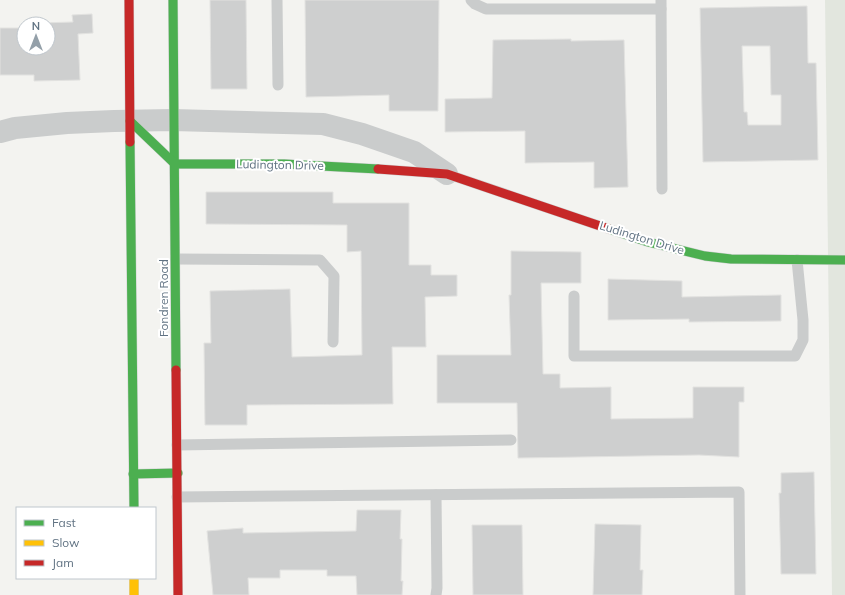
<svg xmlns="http://www.w3.org/2000/svg" width="845" height="595" viewBox="0 0 845 595" font-family="Mulish,sans-serif">
<style>
.grass{fill:#e2e6de}
.building{fill:#cecfcf;stroke:#e2e2e0;fill-rule:evenodd}
.lines{fill:none;stroke-linecap:round;stroke-linejoin:round}
.fast-casing{stroke:#ced0d0;stroke-width:10}
.slow-casing{stroke:#ced0d0;stroke-width:10}
.jam-casing{stroke:#ced0d0;stroke-width:10}
.lane{stroke:#cacccc;stroke-width:11}
.street{stroke:#cacccc;stroke-width:22}
.fast{stroke:#4caf50;stroke-width:9}
.slow{stroke:#ffc107;stroke-width:9}
.jam{stroke:#c62828;stroke-width:9}
.labels{text-anchor:middle;stroke-width:4;stroke-linejoin:round;paint-order:stroke}
.street-label{font-size:12px;fill:#617383;stroke:#fff}
</style>
<rect width="100%" height="100%" fill="#f3f3f0"/>
<path class="grass" d="M 825,0 L 845,0 L 845,595 L 832,595 Z"/>
<g class="building">
<path d="M 210,0 L 246,0 L 247,89 L 211,89 Z"/>
<path d="M 305,0 L 439,0 L 438,111 L 389,111 L 389,95 L 306,97 Z"/>
<path d="M 807,6 L 808,63 L 816,63 L 818,160 L 703,162 L 700,8 ZM 742,46 L 770,46 L 771,95 L 781,95 L 781,125 L 748,125 L 747,112 L 744,112 Z"/>
<path d="M 92,14 L 93,33 L 78,34 L 80,80 L 34,81 L 34,75 L 0,75 L 0,28 L 24,28 L 24,48 L 48,48 L 48,24 L 41,23 L 73,22 L 72,15 Z"/>
<path d="M 571,39 L 571,41 L 624,40 L 628,187 L 594,188 L 594,162 L 525,163 L 525,131 L 445,132 L 445,99 L 492,98 L 493,40 Z"/>
<path d="M 206,192 L 333,192 L 333,203 L 409,203 L 409,265 L 431,265 L 431,275 L 457,275 L 457,296 L 425,297 L 426,347 L 392,347 L 393,404 L 247,405 L 247,425 L 205,425 L 204,343 L 211,343 L 210,291 L 290,289 L 292,357 L 362,355 L 361,251 L 347,252 L 347,225 L 206,224 Z"/>
<path d="M 511,251 L 581,252 L 581,283 L 541,283 L 543,374 L 560,374 L 560,388 L 611,387 L 611,419 L 693,418 L 693,387 L 744,387 L 744,402 L 739,402 L 739,457 L 699,455 L 518,458 L 517,403 L 437,403 L 437,355 L 511,355 L 509,295 L 511,295 Z"/>
<path d="M 608,279 L 682,281 L 682,297 L 781,295 L 781,321 L 689,322 L 689,319 L 608,320 Z"/>
<path d="M 814,472 L 816,574 L 781,574 L 779,493 L 781,493 L 781,473 Z"/>
<path d="M 357,510 L 401,510 L 400,539 L 402,539 L 401,581 L 403,581 L 402,595 L 357,595 L 356,576 L 327,576 L 327,570 L 280,570 L 280,578 L 248,578 L 249,595 L 213,595 L 207,531 L 243,528 L 243,533 L 356,531 Z"/>
<path d="M 595,524 L 641,525 L 640,570 L 643,570 L 642,595 L 593,595 Z"/>
<path d="M 472,525 L 522,525 L 523,595 L 473,595 Z"/>
</g>
<g class="lines">
<defs>
<g id="fast">
<path d="M 173,0 L 176,370"/>
<path d="M 130,121 L 175,164 L 284,164 L 378,169"/>
<path d="M 130,142 L 134,508"/>
<path d="M 609,229 L 648,242 L 705,256 L 731,259 L 845,260"/>
<path d="M 133,474 L 178,473"/>
</g>
<path id="slow" d="M 134,578 L 134,595"/>
<g id="jam">
<path d="M 129,0 L 130,142"/>
<path d="M 378,169 L 447,174 L 609,229"/>
<path d="M 176,370 L 178,595"/>
</g>
</defs>
<use href="#fast" class="fast-casing"/>
<use href="#slow" class="slow-casing"/>
<use href="#jam" class="jam-casing"/>
<g class="lane">
<path d="M 277,0 L 278,85"/>
<path d="M 471,0 L 475,4 L 486,9 L 661,9"/>
<path d="M 661,0 L 662,189"/>
<path d="M 176,259 L 320,260 L 334,276 L 333,342"/>
<path d="M 574,296 L 574,356 L 795,356 L 803,340 L 803,320 L 797,260"/>
<path d="M 177,445 L 511,440"/>
<path d="M 177,497 L 739,492 L 740,595"/>
<path d="M 436,595 L 437,588 L 436,495"/>
</g>
<path class="street" d="M 0,132 L 15,128 L 67,123 L 114,121 L 173,120 L 323,124 L 362,134 L 414,152 L 447,174"/>
<use href="#fast" class="fast"/>
<use href="#slow" class="slow"/>
<use href="#jam" class="jam"/>
</g>
<g class="labels">
<g class="street-label">
<text transform="translate(280 165) rotate(1)" y="4">Ludington Drive</text>
<text transform="translate(642 238) rotate(17)" y="4">Ludington Drive</text>
<text transform="translate(164 298) rotate(-90)" y="4">Fondren Road</text>
</g>
</g>
<rect x="16" y="507" width="140" height="72" fill="#ffffff" stroke="#c0c7cd"/>
<rect x="24" y="520" width="20" height="6" fill="#4caf50" stroke="#c0c7cd"/>
<text x="52" y="527" font-size="12" fill="#617383">Fast</text>
<rect x="24" y="540" width="20" height="6" fill="#ffc107" stroke="#c0c7cd"/>
<text x="52" y="547" font-size="12" fill="#617383">Slow</text>
<rect x="24" y="560" width="20" height="6" fill="#c62828" stroke="#c0c7cd"/>
<text x="52" y="567" font-size="12" fill="#617383">Jam</text>
<g transform="translate(36 36)"><circle r="19" fill="#ffffff" stroke="#c0c7cd"/>
<path d="M0-3L7 15L0 10L-7 15Z" fill="#94a0a9"/>
<text y="-6" font-size="11" font-weight="bold" text-anchor="middle" fill="#617383">N</text>
</g>
</svg>
